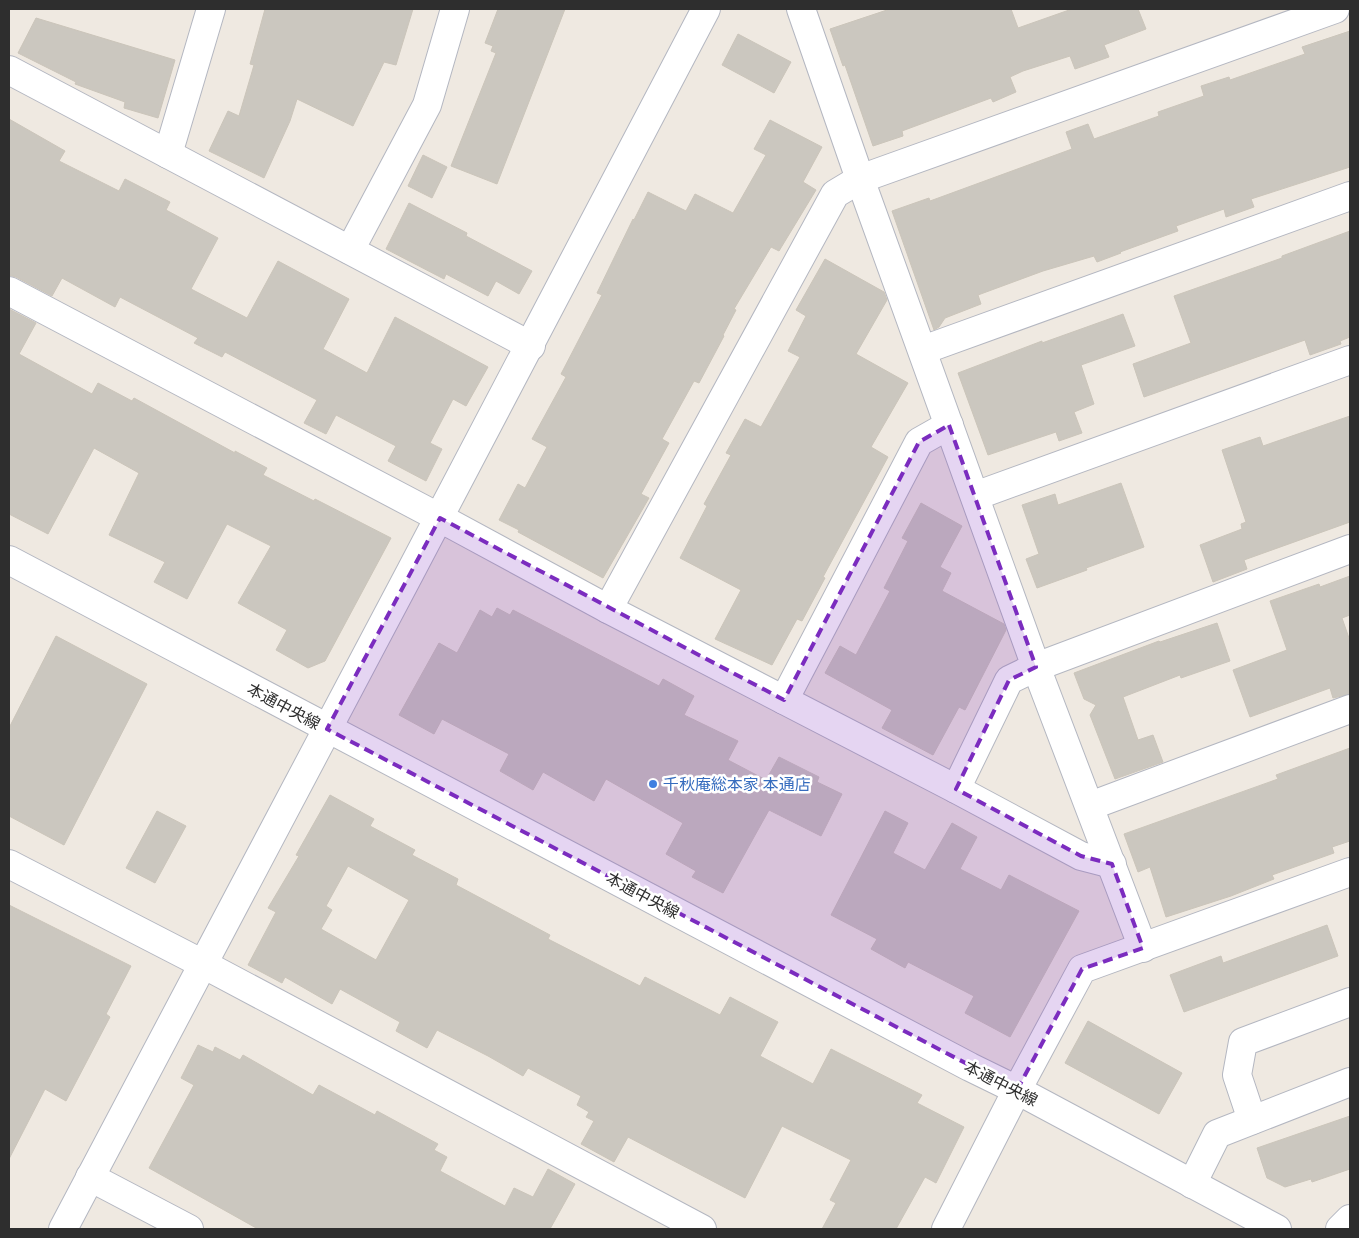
<svg xmlns="http://www.w3.org/2000/svg" width="1359" height="1238" viewBox="0 0 1359 1238" font-family="Ubuntu,'Noto Sans JP',sans-serif">
<style>
.building{fill:#cbc7bf;stroke:#cbc5ba;fill-rule:evenodd}
.lines{fill:none;stroke-linecap:round;stroke-linejoin:round}
.minor-casing{stroke:#b4b7c1;stroke-width:30}
.minor{stroke:#fff;stroke-width:28}
.marked{fill:#7b2cbf;fill-opacity:0.2;stroke:#7b2cbf;stroke-width:4;stroke-dasharray:10 6;stroke-linejoin:round}
.shop-dot{fill:#3f7fe0;stroke:#fff;stroke-width:2}
.labels{text-anchor:middle;stroke-width:5;stroke-linejoin:round;paint-order:stroke}
.street-label{font-size:16px;fill:#2e2e2e;stroke:#fff}
.shop-label{font-size:16px;fill:#366cbe;stroke:#fff;text-anchor:start}
</style>
<rect width="100%" height="100%" fill="#efe9e1"/>
<g class="building">
<path d="M 265,9 L 413,9 L 396,65 L 384,62 L 353,126 L 297,99 L 290,121 L 264,178 L 209,151 L 228,111 L 239,116 L 254,65 L 250,64 Z"/>
<path d="M 498,9 L 565,9 L 497,184 L 451,166 L 496,53 L 491,51 L 493,46 L 485,43 Z"/>
<path d="M 890,9 L 1011,9 L 1018,28 L 1072,9 L 1138,9 L 1146,29 L 1104,45 L 1109,57 L 1075,69 L 1070,56 L 1023,71 L 1010,77 L 1016,92 L 993,102 L 991,98 L 902,131 L 903,136 L 873,146 L 845,65 L 843,66 L 830,29 Z"/>
<path d="M 36,18 L 175,60 L 158,118 L 124,108 L 125,102 L 75,84 L 76,82 L 18,53 Z"/>
<path d="M 1350,31 L 1350,167 L 1251,199 L 1254,207 L 1226,217 L 1224,209 L 1176,226 L 1178,231 L 1120,252 L 1121,253 L 1097,262 L 1094,256 L 1043,271 L 978,295 L 981,304 L 945,318 L 939,327 L 934,330 L 892,211 L 929,198 L 930,201 L 1072,149 L 1066,132 L 1088,124 L 1094,139 L 1159,116 L 1158,112 L 1204,96 L 1201,86 L 1229,77 L 1230,80 L 1305,54 L 1302,47 Z"/>
<path d="M 738,34 L 791,62 L 774,93 L 722,65 Z"/>
<path d="M 9,119 L 65,151 L 59,161 L 119,191 L 125,179 L 170,202 L 166,210 L 218,238 L 191,289 L 247,318 L 278,261 L 349,299 L 323,349 L 367,373 L 395,317 L 488,367 L 466,406 L 453,399 L 430,443 L 442,449 L 426,481 L 388,461 L 396,446 L 336,415 L 326,434 L 304,423 L 317,400 L 225,352 L 222,357 L 194,343 L 198,338 L 120,297 L 115,307 L 62,278 L 52,296 L 16,277 L 9,275 Z"/>
<path d="M 770,120 L 822,147 L 803,182 L 816,190 L 779,251 L 771,247 L 734,309 L 736,310 L 723,335 L 724,336 L 699,383 L 694,381 L 662,439 L 669,443 L 641,494 L 649,498 L 603,578 L 518,532 L 519,530 L 499,520 L 518,484 L 525,488 L 547,447 L 532,439 L 566,377 L 561,374 L 602,295 L 597,293 L 633,219 L 634,220 L 648,192 L 686,211 L 695,194 L 733,213 L 766,155 L 754,149 Z"/>
<path d="M 423,155 L 447,167 L 432,198 L 408,186 Z"/>
<path d="M 409,203 L 467,233 L 466,236 L 532,271 L 519,294 L 496,281 L 488,296 L 446,274 L 444,279 L 386,249 Z"/>
<path d="M 1350,231 L 1350,337 L 1340,341 L 1341,344 L 1310,355 L 1305,340 L 1144,397 L 1133,364 L 1191,343 L 1174,296 L 1282,258 L 1282,256 Z"/>
<path d="M 825,259 L 884,292 L 887,300 L 856,354 L 908,383 L 871,447 L 888,457 L 823,577 L 825,578 L 802,621 L 797,619 L 772,665 L 715,639 L 741,590 L 680,558 L 707,506 L 704,504 L 731,455 L 726,453 L 745,419 L 761,427 L 800,357 L 788,351 L 806,316 L 796,310 Z"/>
<path d="M 9,309 L 36,323 L 19,354 L 92,394 L 98,383 L 132,401 L 134,398 L 235,453 L 235,451 L 267,468 L 263,475 L 314,501 L 315,499 L 391,538 L 325,661 L 308,668 L 276,650 L 287,630 L 238,603 L 271,546 L 227,524 L 187,599 L 154,582 L 165,562 L 109,535 L 139,473 L 94,448 L 48,534 L 9,514 Z"/>
<path d="M 1123,314 L 1135,346 L 1081,365 L 1094,404 L 1074,412 L 1082,433 L 1059,441 L 1056,432 L 988,455 L 958,373 L 1042,341 L 1042,343 Z"/>
<path d="M 1350,416 L 1350,522 L 1244,560 L 1247,569 L 1213,582 L 1200,545 L 1242,529 L 1241,524 L 1246,522 L 1222,450 L 1260,437 L 1263,446 Z"/>
<path d="M 1121,483 L 1144,547 L 1086,568 L 1087,570 L 1037,588 L 1026,559 L 1039,554 L 1022,505 L 1055,494 L 1058,505 Z"/>
<path d="M 921,503 L 962,526 L 940,567 L 951,573 L 942,591 L 1004,624 L 1006,630 L 965,710 L 959,707 L 933,755 L 882,728 L 892,710 L 825,673 L 840,646 L 856,655 L 890,591 L 884,588 L 908,541 L 902,538 Z"/>
<path d="M 1350,576 L 1350,615 L 1342,618 L 1350,641 L 1350,694 L 1333,698 L 1330,688 L 1250,717 L 1233,670 L 1287,650 L 1270,601 L 1319,584 L 1320,587 Z"/>
<path d="M 497,608 L 510,615 L 513,610 L 659,686 L 663,679 L 694,696 L 684,715 L 738,741 L 728,760 L 766,780 L 779,757 L 819,777 L 817,782 L 842,794 L 821,836 L 769,810 L 723,893 L 692,877 L 696,871 L 666,854 L 683,823 L 606,779 L 594,801 L 543,772 L 533,790 L 500,771 L 509,754 L 442,719 L 434,734 L 399,715 L 439,643 L 457,653 L 480,610 L 492,617 Z"/>
<path d="M 1217,623 L 1230,661 L 1181,678 L 1180,675 L 1123,697 L 1138,740 L 1153,735 L 1163,762 L 1115,779 L 1090,715 L 1096,705 L 1084,699 L 1074,673 L 1159,641 L 1160,642 Z"/>
<path d="M 56,636 L 147,684 L 64,845 L 9,816 L 9,728 Z"/>
<path d="M 1350,748 L 1350,841 L 1332,847 L 1334,853 L 1272,875 L 1274,879 L 1231,896 L 1166,917 L 1150,867 L 1138,872 L 1124,834 L 1278,779 L 1276,775 Z"/>
<path d="M 330,795 L 374,819 L 370,826 L 415,850 L 412,855 L 458,879 L 456,885 L 550,935 L 548,939 L 640,986 L 645,977 L 720,1015 L 730,997 L 778,1022 L 760,1056 L 813,1084 L 831,1049 L 922,1095 L 917,1103 L 964,1127 L 936,1183 L 925,1177 L 896,1229 L 822,1229 L 836,1203 L 830,1200 L 851,1160 L 782,1126 L 745,1198 L 628,1137 L 614,1162 L 581,1144 L 594,1121 L 586,1117 L 589,1112 L 577,1105 L 581,1096 L 528,1068 L 523,1076 L 488,1056 L 437,1030 L 427,1048 L 396,1031 L 400,1022 L 340,989 L 332,1004 L 285,977 L 282,983 L 248,965 L 276,912 L 268,908 L 299,856 L 296,855 ZM 348,866 L 409,900 L 376,960 L 321,929 L 332,910 L 326,906 Z"/>
<path d="M 157,811 L 186,826 L 155,883 L 126,868 Z"/>
<path d="M 885,811 L 908,823 L 893,853 L 925,870 L 952,823 L 977,837 L 960,869 L 1001,890 L 1009,875 L 1079,911 L 1010,1037 L 965,1013 L 974,996 L 908,962 L 905,968 L 871,949 L 877,939 L 831,915 Z"/>
<path d="M 9,905 L 131,966 L 106,1014 L 110,1017 L 66,1101 L 45,1089 L 9,1159 Z"/>
<path d="M 1327,925 L 1338,956 L 1184,1012 L 1170,975 L 1221,956 L 1223,963 Z"/>
<path d="M 1088,1021 L 1182,1073 L 1159,1114 L 1065,1063 Z"/>
<path d="M 198,1045 L 213,1052 L 215,1047 L 240,1060 L 243,1055 L 313,1095 L 319,1085 L 375,1115 L 377,1111 L 438,1144 L 434,1150 L 447,1157 L 440,1171 L 505,1206 L 514,1188 L 533,1197 L 548,1169 L 575,1184 L 550,1229 L 258,1229 L 149,1168 L 194,1085 L 181,1078 Z"/>
<path d="M 1350,1116 L 1350,1169 L 1312,1182 L 1311,1179 L 1285,1187 L 1267,1178 L 1257,1148 Z"/>
</g>
<g class="lines">
<defs>
<g id="minor">
<path d="M 801,9 L 860,179 L 1036,667 L 1143,948"/>
<path d="M 9,70 L 531,346"/>
<path d="M 168,154 L 211,9"/>
<path d="M 350,250 L 427,105 L 455,9"/>
<path d="M 9,291 L 440,518 L 608,609 L 956,789 L 1081,856 L 1112,864"/>
<path d="M 923,350 L 1350,196"/>
<path d="M 975,496 L 1350,360"/>
<path d="M 9,560 L 970,1067 L 1017,1090 L 1277,1229"/>
<path d="M 608,609 L 835,194 L 860,179 L 1335,9"/>
<path d="M 784,700 L 919,442 L 949,425"/>
<path d="M 956,789 L 1009,680 L 1036,667 L 1350,549"/>
<path d="M 1090,806 L 1350,709"/>
<path d="M 9,864 L 203,964 L 702,1229"/>
<path d="M 1252,1120 L 1237,1075 L 1243,1042 L 1350,1002"/>
<path d="M 90,1177 L 189,1229"/>
<path d="M 1192,1184 L 1217,1134 L 1350,1082"/>
<path d="M 63,1229 C 277,822 494,417 706,9"/>
<path d="M 946,1229 L 1017,1090 L 1082,969 L 1350,872"/>
<path d="M 1340,1229 L 1350,1219"/>
</g>
</defs>
<use href="#minor" class="minor-casing"/>
<use href="#minor" class="minor"/>
</g>
<path class="marked" d="M 949,425 L 1036,667 L 1009,680 L 956,789 L 1081,856 L 1112,864 L 1143,948 L 1082,969 L 1017,1090 L 327,729 L 440,518 L 784,700 L 919,442 Z"/>
<circle class="shop-dot" cx="653" cy="784" r="5"/>
<g class="labels">
<g class="street-label">
<text transform="translate(284 706) rotate(28)" y="6">本通中央線</text>
<text transform="translate(643 895) rotate(28)" y="6">本通中央線</text>
<text transform="translate(1001 1083) rotate(27)" y="6">本通中央線</text>
</g>
<g class="shop-label">
<text x="663" y="790">千秋庵総本家 本通店</text>
</g>
</g>
<rect width="1359" height="1238" fill="none" stroke="#2e2e2e" stroke-width="20"/>
</svg>
